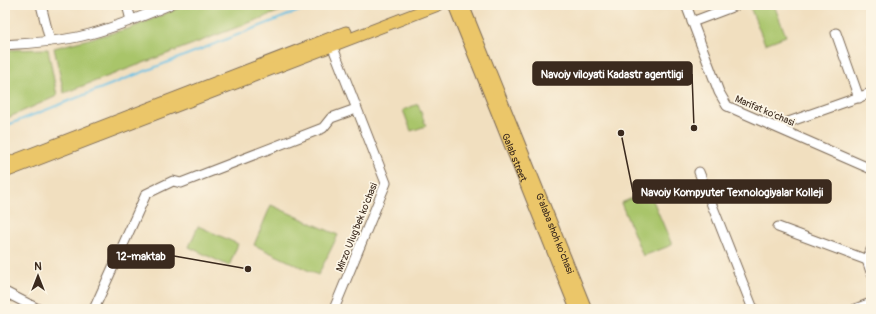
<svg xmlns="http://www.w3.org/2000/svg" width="876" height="314" viewBox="0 0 876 314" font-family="Pangolin,sans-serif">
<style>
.green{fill:#a9c56b;stroke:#727844}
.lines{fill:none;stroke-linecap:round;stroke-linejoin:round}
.stream{stroke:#67c0e5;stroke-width:2}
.minor-casing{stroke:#7b6956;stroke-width:11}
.major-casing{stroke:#7b6956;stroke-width:13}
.minor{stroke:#fff;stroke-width:9}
.major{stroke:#ebc669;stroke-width:11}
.labels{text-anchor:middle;stroke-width:3.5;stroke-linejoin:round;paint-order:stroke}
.street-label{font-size:10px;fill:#3b2a1e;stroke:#fcf5e5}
.leader{fill:none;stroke:#3b2a1e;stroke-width:1.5}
.callout-dot{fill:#3b2a1e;stroke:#fcf5e5;stroke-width:1.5}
.callout{fill:#3b2a1e;stroke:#3b2a1e;stroke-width:1.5}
.callout-label{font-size:11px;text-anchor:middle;font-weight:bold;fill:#fff}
</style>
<rect width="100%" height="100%" fill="#fcf5e5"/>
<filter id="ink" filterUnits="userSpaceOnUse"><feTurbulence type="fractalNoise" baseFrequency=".025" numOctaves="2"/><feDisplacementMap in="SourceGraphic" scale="8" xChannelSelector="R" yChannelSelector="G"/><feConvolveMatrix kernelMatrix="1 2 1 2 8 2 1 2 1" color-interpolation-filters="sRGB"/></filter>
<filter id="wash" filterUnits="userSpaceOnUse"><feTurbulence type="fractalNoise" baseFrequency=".012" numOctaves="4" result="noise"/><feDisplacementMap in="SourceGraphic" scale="16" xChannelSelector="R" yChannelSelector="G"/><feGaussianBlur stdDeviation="0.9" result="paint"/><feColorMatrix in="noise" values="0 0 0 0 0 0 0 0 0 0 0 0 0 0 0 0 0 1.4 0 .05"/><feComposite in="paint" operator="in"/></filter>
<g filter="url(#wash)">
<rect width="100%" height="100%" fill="#f1dfbf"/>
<g class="green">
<path d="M 186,5 L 296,5 L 64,93 L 54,48 L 131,28 Z"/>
<path d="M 756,5 L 774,5 L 786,36 L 765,44 L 750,7 Z"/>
<path d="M 48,49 L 57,96 L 5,119 L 5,50 Z"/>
<path d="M 418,104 L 426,126 L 411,131 L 403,110 Z"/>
<path d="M 649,191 L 672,245 L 643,256 L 621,203 Z"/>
<path d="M 271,205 L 338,235 L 318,275 L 254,245 Z"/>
<path d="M 198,226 L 238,244 L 229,266 L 189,247 Z"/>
</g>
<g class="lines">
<path class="stream" d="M 5,126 L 314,5"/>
</g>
</g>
<g filter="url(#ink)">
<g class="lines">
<defs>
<g id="minor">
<path d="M 41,5 L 50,41"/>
<path d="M 127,5 L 131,20"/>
<path d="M 686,5 L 719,92 L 727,106 L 871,169"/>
<path d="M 692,22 L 737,5"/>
<path d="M 836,33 L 859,98"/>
<path d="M 330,40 L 386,183 L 334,309"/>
<path d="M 5,45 C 31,43 57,42 82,36 C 112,29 141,17 169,5"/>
<path d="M 777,126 L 871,93"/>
<path d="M 699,172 L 753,309"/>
<path d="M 778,227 L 867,260"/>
<path d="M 871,250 L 867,260 L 871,272"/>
<path d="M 5,292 L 38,309"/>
<path d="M 94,309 L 146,194 L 173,181 L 181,183 L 323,128 L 331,118 L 356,109"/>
<path d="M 855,309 L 871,303"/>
</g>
<g id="major">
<path id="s1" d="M 454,5 L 576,309"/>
<path id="s2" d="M 463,5 L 586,309"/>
<path d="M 5,164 L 346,32"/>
<path d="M 5,172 L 438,5"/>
</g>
</defs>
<use href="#minor" class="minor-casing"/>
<use href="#major" class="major-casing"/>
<use href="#minor" class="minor"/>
<use href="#major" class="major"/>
</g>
</g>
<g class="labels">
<g class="street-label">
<text transform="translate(765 110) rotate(23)" y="4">Marifat ko'chasi</text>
<text dy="4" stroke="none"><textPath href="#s1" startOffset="164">Galab street</textPath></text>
<text transform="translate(356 227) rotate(-68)" y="4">Mirzo Ulug'bek ko'chasi</text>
<text dy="4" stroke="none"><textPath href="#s2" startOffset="246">G'alaba shoh ko'chasi</textPath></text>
</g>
</g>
<path class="leader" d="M694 128L692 74M621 133L633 192M248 269L174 256"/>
<g class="callout-dot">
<circle cx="694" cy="128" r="4"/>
<circle cx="621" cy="133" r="4"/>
<circle cx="248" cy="269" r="4"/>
</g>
<g class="callout">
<rect x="533" y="62" width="159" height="23" rx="4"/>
<rect x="633" y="180" width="198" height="23" rx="4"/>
<rect x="108" y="245" width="66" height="23" rx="4"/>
</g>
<g class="callout-label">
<text x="612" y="78">Navoiy viloyati Kadastr agentligi</text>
<text x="732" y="196">Navoiy Kompyuter Texnologiyalar Kolleji</text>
<text x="141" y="260">12-maktab</text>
</g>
<rect width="876" height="314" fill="none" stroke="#fcf5e5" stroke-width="20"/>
<g transform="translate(38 276)" stroke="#fcf5e5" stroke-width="3" paint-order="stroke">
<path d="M0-3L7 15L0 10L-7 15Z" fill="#3b2a1e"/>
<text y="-6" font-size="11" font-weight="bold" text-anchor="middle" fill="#3b2a1e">N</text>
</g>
</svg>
